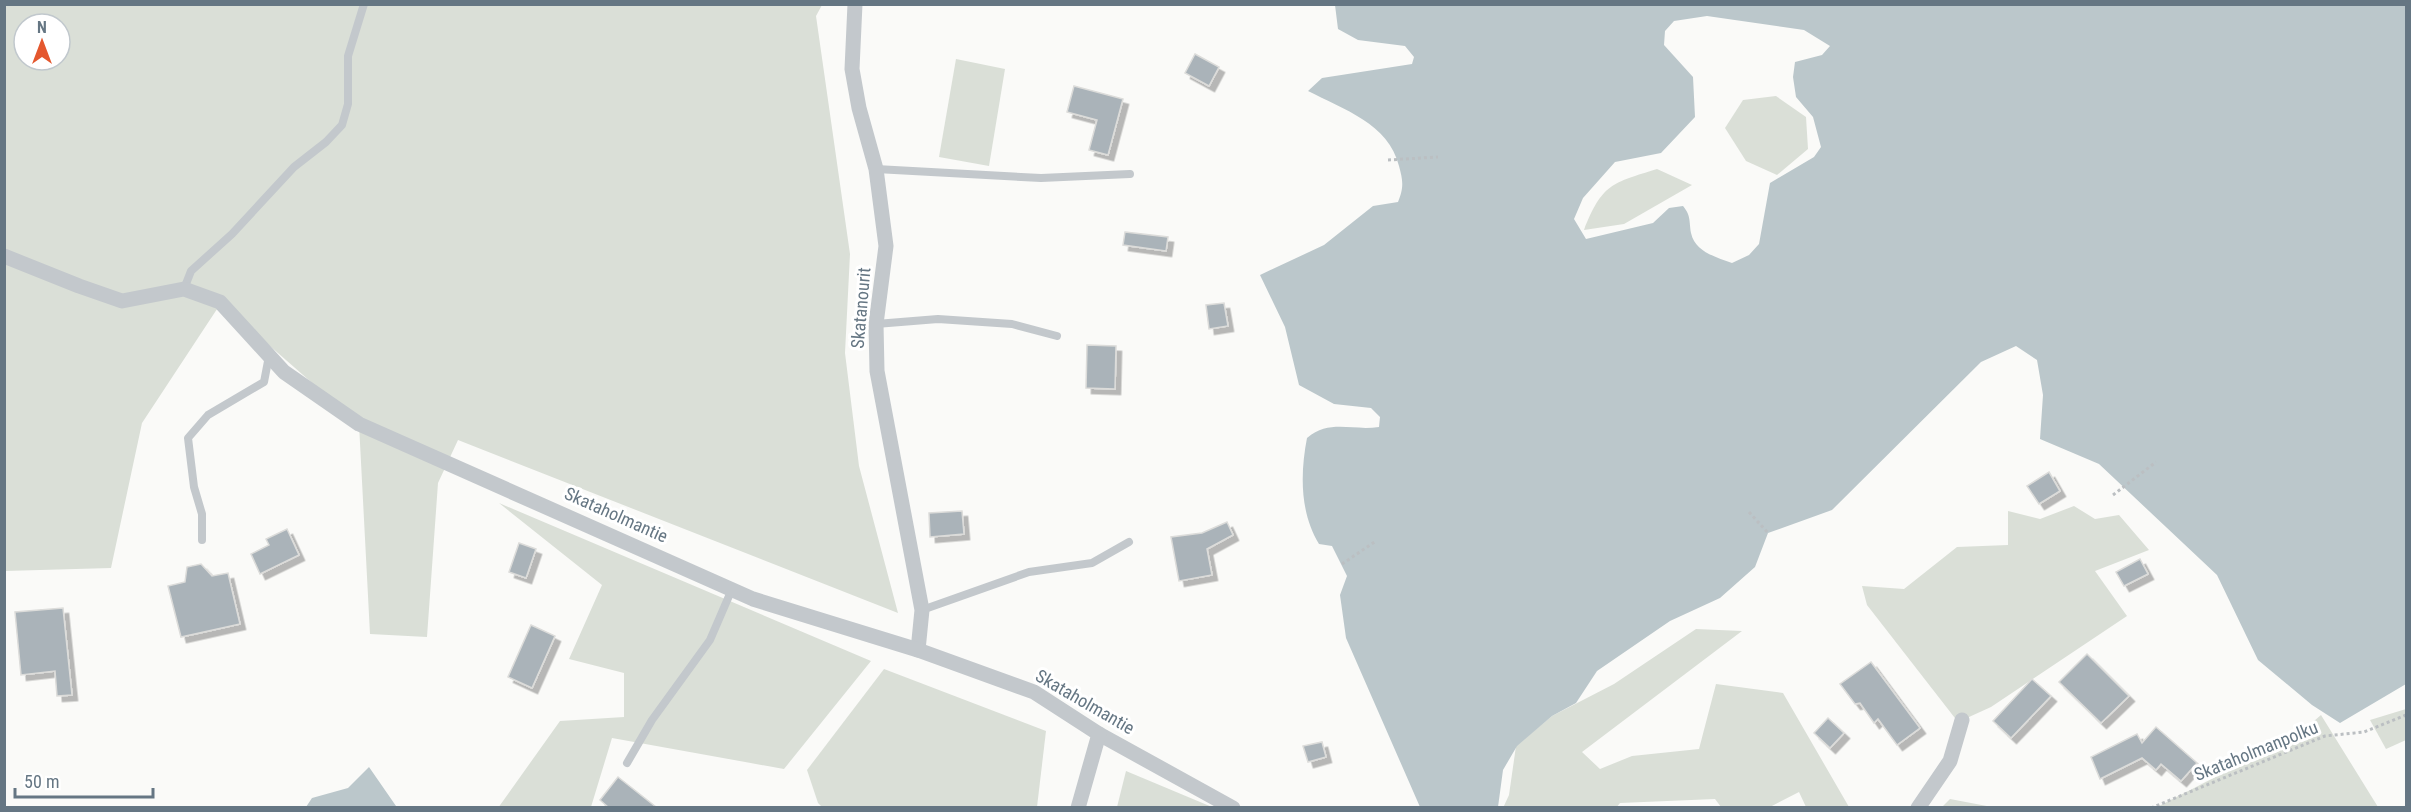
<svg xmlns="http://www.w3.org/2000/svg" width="2411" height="812" viewBox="0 0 2411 812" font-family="'Roboto Condensed',sans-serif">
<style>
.green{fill:#dadfd7;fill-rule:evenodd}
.water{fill:#bbc7cb;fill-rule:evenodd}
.building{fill:#aab3b9;stroke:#dcdcda;stroke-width:1.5;filter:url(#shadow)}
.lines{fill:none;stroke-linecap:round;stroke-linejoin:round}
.path{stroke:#bbbfc2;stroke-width:3;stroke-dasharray:3 3;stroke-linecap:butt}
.service{stroke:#c3c8cc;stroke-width:8}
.minor{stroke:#c3c8cc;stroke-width:15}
.labels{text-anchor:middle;stroke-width:6;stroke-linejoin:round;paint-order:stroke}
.street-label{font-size:18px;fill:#657683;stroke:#fff}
</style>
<defs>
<filter id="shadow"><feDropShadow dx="5.5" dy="5.5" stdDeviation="0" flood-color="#0004"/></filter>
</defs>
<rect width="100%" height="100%" fill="#fafaf8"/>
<g class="green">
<path d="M 4,5 L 822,5 L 816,16 L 850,254 L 845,353 L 859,466 L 898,613 L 458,440 L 438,483 L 427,637 L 370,634 L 359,424 L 221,303 L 142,423 L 111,568 L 5,571 ZM 24,24 L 60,24 L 60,60 L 24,60 Z"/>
<path d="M 956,59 L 1005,69 L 989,166 L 939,157 Z"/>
<path d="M 1776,96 L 1806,117 L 1808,149 L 1777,175 L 1746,161 L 1725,128 L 1743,100 Z"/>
<path d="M 1657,169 L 1692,185 L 1624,224 L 1584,230 C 1602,184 1612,183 1657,169 Z"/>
<path d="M 499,503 L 871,661 L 784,769 L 612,738 L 591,807 L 498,808 L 560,721 L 624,717 L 624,673 L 569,659 L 602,585 Z"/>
<path d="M 2074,506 L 2095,519 L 2119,515 L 2149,550 L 2095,571 L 2127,616 L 1991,707 L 1958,722 L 1867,605 L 1862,586 L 1904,589 L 1957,547 L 2008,545 L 2008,511 L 2040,519 Z"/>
<path d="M 1696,629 L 1742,631 L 1582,752 L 1600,769 L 1632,756 L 1699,749 L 1716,684 L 1783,693 L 1849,807 L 1806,807 L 1799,792 L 1770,807 L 1721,807 L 1715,799 L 1620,803 L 1616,808 L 1503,808 L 1509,795 L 1516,746 L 1552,716 L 1614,684 Z"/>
<path d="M 884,669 L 1046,731 L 1037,807 L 823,808 L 818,803 L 807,770 Z"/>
<path d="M 2406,709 L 2406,740 L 2386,749 L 2370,720 Z"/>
<path d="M 2321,715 L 2378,807 L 2157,807 L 2239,765 L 2286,745 Z"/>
<path d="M 1126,771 L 1212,807 L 1117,807 Z"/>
<path d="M 1950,799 L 1992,807 L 1942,807 Z"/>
</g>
<g class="water">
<path d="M 1335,5 L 2406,5 L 2406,684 L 2340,723 L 2312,705 L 2258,660 L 2217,575 L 2099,464 L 2040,439 L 2043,395 L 2037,360 L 2016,346 L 1981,362 L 1832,510 L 1768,533 L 1755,567 L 1720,598 L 1670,621 L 1597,671 L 1576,703 L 1552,716 L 1517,746 L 1503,770 L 1498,807 L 1420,807 L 1346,638 L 1340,595 L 1347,576 L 1332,546 L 1319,544 C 1300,513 1300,474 1307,438 C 1330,419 1351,431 1379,427 L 1380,417 L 1371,408 L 1334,404 L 1299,385 L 1285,327 L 1260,275 L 1324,245 L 1373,206 L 1398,202 C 1404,187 1403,181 1399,166 C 1389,124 1343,109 1308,91 L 1322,78 L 1412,64 L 1414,57 L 1405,46 L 1358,40 L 1338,29 ZM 1707,16 L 1804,30 L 1830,46 L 1822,55 L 1795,62 L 1793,77 L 1796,97 L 1813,117 L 1821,147 L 1814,157 L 1770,183 L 1759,244 L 1749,255 L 1732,263 C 1716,257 1695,252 1691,233 C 1689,220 1691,216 1683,206 L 1669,208 L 1653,223 L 1586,239 L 1574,219 L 1583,198 L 1615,162 L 1661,153 L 1695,117 L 1693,77 L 1664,45 L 1665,31 L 1674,21 Z"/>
<path d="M 369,767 L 396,806 L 426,807 L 306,807 L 312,798 L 348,788 Z"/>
</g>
<g class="building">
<path d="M 1195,54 L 1219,67 L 1209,86 L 1185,73 Z"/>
<path d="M 1074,86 L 1123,99 L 1108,155 L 1089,150 L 1097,120 L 1067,112 Z"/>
<path d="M 1125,232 L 1168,237 L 1166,251 L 1123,245 Z"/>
<path d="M 1224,303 L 1228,326 L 1209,329 L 1206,305 Z"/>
<path d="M 1087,345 L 1116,346 L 1115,389 L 1086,388 Z"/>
<path d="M 2049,472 L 2060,491 L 2039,504 L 2027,486 Z"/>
<path d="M 962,511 L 964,534 L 930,537 L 929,513 Z"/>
<path d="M 1227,522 L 1233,535 L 1207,549 L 1212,575 L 1179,581 L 1171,537 L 1202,533 Z"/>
<path d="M 287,529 L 299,555 L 260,574 L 251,554 L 269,545 L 266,539 Z"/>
<path d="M 519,543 L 536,549 L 526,578 L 509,572 Z"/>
<path d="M 2140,559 L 2148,574 L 2124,586 L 2116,572 Z"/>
<path d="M 201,564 L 212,576 L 228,573 L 240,624 L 181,637 L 168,586 L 185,582 L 187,567 Z"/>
<path d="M 63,608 L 72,695 L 57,696 L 55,671 L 21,675 L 15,612 Z"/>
<path d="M 531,625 L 555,636 L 532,688 L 508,677 Z"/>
<path d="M 2087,654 L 2129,696 L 2101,723 L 2059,682 Z"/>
<path d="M 1871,662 L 1920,728 L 1897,745 L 1878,719 L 1874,723 L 1860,703 L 1855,704 L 1840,684 Z"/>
<path d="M 2032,679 L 2051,696 L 2011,738 L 1993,721 Z"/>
<path d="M 1828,718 L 1844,733 L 1830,748 L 1814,733 Z"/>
<path d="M 2156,727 L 2197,763 L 2181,781 L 2161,764 L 2156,770 L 2142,758 L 2100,779 L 2091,757 L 2137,734 L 2142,743 Z"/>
<path d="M 1322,742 L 1326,757 L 1308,762 L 1303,746 Z"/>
<path d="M 618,777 L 656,807 L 608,807 L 600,800 Z"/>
</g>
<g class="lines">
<g class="path">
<path d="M 1388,160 L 1438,157"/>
<path d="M 2113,495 L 2156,462"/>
<path d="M 1749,512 L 1768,533"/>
<path d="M 1342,564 L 1376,541"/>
<path d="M 2151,808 L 2325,736 L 2364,732 L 2406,715"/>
</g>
<g class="service">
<path d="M 876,169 L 1041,178 L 1130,174"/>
<path d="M 184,289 L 191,271 L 232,234 L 294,167 L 326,142 L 342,125 L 348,104 L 348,56 L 364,4"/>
<path d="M 876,324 L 938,319 L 1012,324 L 1057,336"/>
<path d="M 202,540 L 202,514 L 194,487 L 188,438 L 208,415 L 264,382 L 269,356"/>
<path d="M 922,610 L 1029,572 L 1092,563 L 1129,542"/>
<path d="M 627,763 L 652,720 L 710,640 L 732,589"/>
</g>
<g class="minor">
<path d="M 855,4 L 852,69 L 859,108 L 876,169 L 886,246 L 876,324 L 877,371 L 922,610 L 918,650"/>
<path d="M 4,256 L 79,286 L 122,301 L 184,289 L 220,302 L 284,372 L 359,424 L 753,599 L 918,650 L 1034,692 L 1099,734 L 1233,808"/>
<path d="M 1078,808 L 1099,734"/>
<path d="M 1918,808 L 1950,761 L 1962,720"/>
</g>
</g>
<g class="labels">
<g class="street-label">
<text transform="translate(861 308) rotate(-85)" y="6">Skatanourit</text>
<text transform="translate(616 515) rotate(24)" y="6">Skataholmantie</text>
<text transform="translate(1085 702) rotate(30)" y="6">Skataholmantie</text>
<text transform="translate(2256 751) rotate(-22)" y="6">Skataholmanpolku</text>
</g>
</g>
<rect width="2411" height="812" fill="none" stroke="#657683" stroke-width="12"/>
<g transform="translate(42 42)"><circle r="28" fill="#ffffff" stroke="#c1c8cd" stroke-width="1.5"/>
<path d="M0-4.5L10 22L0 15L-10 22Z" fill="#e4572e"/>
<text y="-9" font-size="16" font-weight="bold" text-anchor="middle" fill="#657683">N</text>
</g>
<path d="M15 788v9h138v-9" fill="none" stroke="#657683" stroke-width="3"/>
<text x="24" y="788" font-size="18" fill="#657683" stroke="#ffffff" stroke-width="4.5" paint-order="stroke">50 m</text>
</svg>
